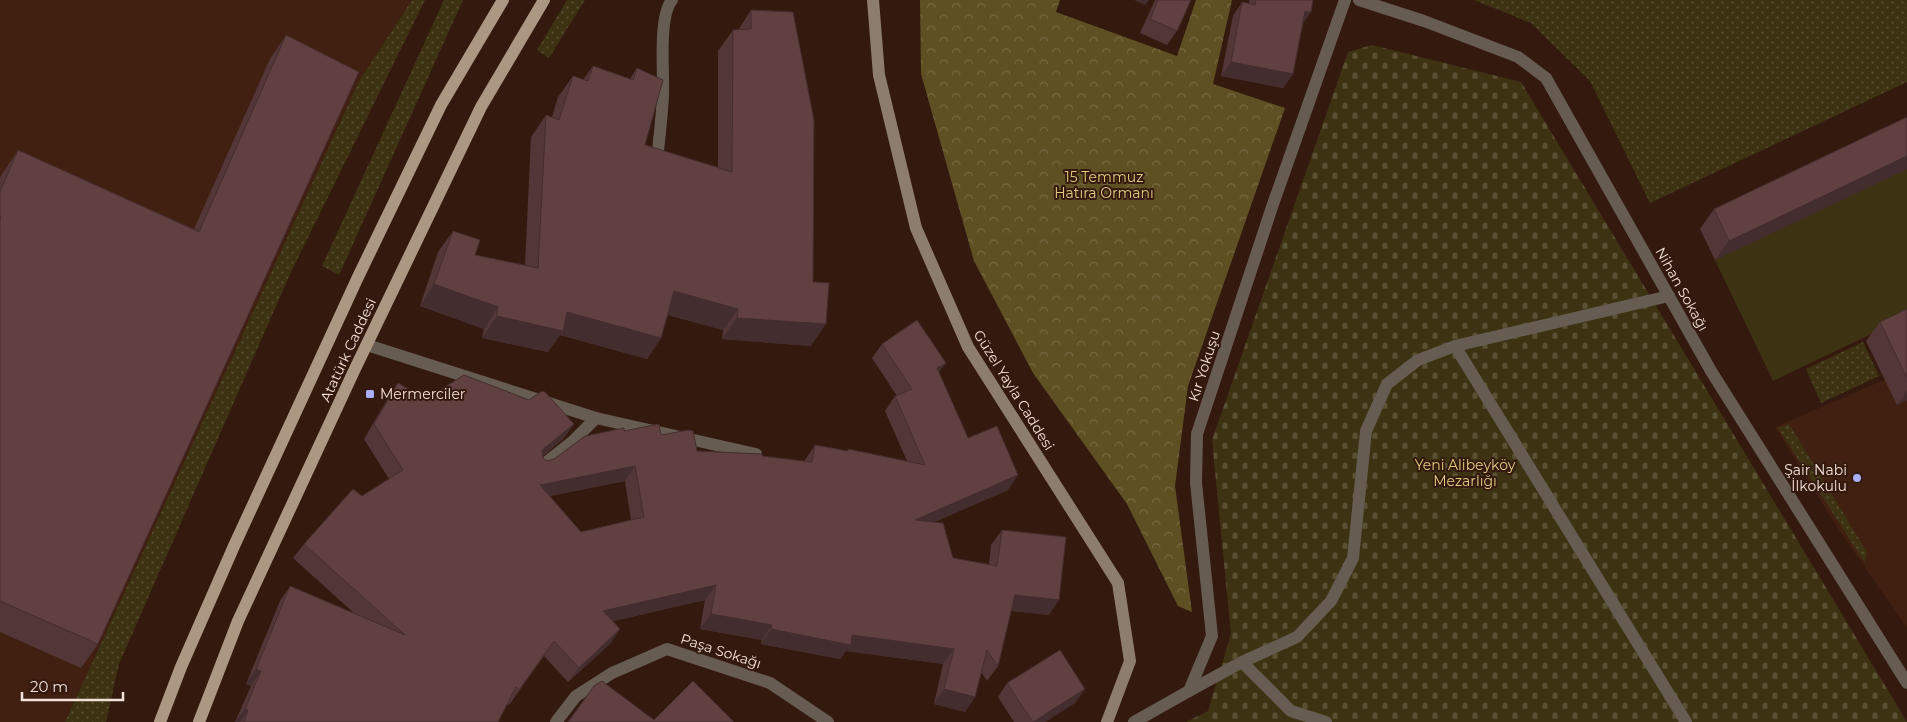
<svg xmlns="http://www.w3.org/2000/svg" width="1907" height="722" viewBox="0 0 1907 722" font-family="Montserrat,sans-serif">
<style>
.built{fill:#412012}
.grass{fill:url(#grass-dots)}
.forest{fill:url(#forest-crowns)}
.cemetery{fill:url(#cemetery-stones)}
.pitch{fill:#3d3312}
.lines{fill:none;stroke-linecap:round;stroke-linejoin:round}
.lane{stroke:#665c52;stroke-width:12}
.street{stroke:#665c52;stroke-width:12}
.secondary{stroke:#8d7d6d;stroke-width:12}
.primary{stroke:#ac9782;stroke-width:12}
.wall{fill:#533738;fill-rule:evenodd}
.shaded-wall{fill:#442d2e}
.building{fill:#614041;stroke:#442d2e;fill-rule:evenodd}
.poi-dot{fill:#a8b0fc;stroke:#33190e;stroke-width:2}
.labels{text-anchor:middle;stroke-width:4;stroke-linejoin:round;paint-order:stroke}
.park-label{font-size:14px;fill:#e3cc82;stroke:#33190e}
.street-label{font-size:14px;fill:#f4e1da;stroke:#33190e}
.poi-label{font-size:14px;fill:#f4e1da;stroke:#33190e;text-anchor:start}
</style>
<defs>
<pattern id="grass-dots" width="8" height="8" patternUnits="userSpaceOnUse" patternTransform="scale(1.25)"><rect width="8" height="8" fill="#3d3312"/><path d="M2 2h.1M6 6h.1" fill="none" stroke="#5a5034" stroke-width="1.8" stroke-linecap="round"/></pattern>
<pattern id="forest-crowns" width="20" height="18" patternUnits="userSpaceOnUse" patternTransform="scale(1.25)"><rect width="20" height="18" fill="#5e5022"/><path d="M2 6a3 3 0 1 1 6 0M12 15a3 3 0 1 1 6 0" fill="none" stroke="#766942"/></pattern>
<pattern id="cemetery-stones" width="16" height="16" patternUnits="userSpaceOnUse" patternTransform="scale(1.25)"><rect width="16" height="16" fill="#3d3312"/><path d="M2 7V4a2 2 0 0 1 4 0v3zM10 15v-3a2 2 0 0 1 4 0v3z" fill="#5a5034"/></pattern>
</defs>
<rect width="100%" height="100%" fill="#33190e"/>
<g class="built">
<path d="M 0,0 L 412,0 L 359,81 L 65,722 L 0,722 Z"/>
<path d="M 1907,370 L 1907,628 L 1839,530 L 1775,427 Z"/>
</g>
<g class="grass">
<path d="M 412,0 L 425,0 L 291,272 L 119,664 L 106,722 L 65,722 L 359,81 Z"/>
<path d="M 444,0 L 463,0 L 339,275 L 322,266 Z"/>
<path d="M 567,0 L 585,0 L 549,58 L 537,50 Z"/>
<path d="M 1474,0 L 1907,0 L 1907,82 L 1650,203 L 1590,81 L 1531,23 Z"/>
<path d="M 1863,342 L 1879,376 L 1821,403 L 1806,369 Z"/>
<path d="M 1789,424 L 1867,552 L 1865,563 L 1778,428 Z"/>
</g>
<path class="forest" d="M 920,0 L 1060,0 L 1056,12 L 1177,56 L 1196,0 L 1232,0 L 1213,84 L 1285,108 L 1188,386 L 1175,486 L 1192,612 L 1178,606 L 1127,504 L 1033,373 L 974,261 L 921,74 Z"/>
<path class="cemetery" d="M 1372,45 L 1521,82 L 1907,722 L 1186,722 L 1208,711 L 1231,634 L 1212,440 L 1348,52 Z"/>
<path class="pitch" d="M 1907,169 L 1907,317 L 1773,381 L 1715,260 Z"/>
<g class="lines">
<g class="lane">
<path d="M 657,161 C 659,139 662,117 663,95 C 664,72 658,17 672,0"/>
<path d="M 1455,346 L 1686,722"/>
<path d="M 1242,662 L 1291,711 L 1326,722"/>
</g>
<g class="street">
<path d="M 1359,0 L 1424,21 L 1518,57 L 1546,78 L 1711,371 L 1907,683"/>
<path d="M 367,345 L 596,418 L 756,454"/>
<path d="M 539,468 L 572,442 L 596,418"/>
<path d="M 1189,691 L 1242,662 L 1297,637 L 1331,601 L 1353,558 L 1366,431 L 1387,384 L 1418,360 L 1455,346 L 1669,296"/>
<path d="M 556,722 L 576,696 L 612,673 L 667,649 L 770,683 L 828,722"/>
<path d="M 1134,722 L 1189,691 L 1212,636 L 1196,483 L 1197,434 L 1272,207 L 1345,0"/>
</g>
<path class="secondary" d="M 873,0 L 879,75 L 916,228 L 968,347 L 1118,583 L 1130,661 L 1107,722"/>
<g class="primary">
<path d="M 160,722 L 181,667 L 234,546 L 358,277 L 441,105 L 503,0"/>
<path d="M 199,722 L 238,621 L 353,373 L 481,107 L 544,0"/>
</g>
</g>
<g class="wall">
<path d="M 1155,0 L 1191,0 L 1177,31 L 1167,45 L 1140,33 Z"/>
<path d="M 1249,0 L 1313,0 L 1303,24 L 1293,74 L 1283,88 L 1221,76 L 1233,16 L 1242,2 L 1249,3 Z"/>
<path d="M 751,10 L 811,346 L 722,339 L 723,330 L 668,315 L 661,338 L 647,359 L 560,335 L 548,352 L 482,338 L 484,329 L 420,306 L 438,252 L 453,231 L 475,255 L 525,265 L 531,137 L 546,115 L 552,117 L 558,97 L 573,76 L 583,80 L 593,66 L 630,79 L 637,68 L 645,145 L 718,167 L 718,51 L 733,30 L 738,30 Z"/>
<path d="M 286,35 L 98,644 L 81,668 L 0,632 L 0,178 L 2,174 L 18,150 L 194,229 L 270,59 Z"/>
<path d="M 1907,117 L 1907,169 L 1715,260 L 1700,229 L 1714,209 Z"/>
<path d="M 1907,309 L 1907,400 L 1897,405 L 1866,341 L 1880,322 Z"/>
<path d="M 882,344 L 946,363 L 939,372 L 968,438 L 1008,490 L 934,522 L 953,558 L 989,564 L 991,545 L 1002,530 L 1049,615 L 1011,611 L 998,666 L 987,681 L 981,672 L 975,697 L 965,712 L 934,704 L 943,664 L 846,651 L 840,659 L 761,644 L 762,640 L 700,629 L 705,600 L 613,621 L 620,629 L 610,644 L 568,682 L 544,656 L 509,705 L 507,704 L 498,722 L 235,722 L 251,686 L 246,684 L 280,601 L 290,586 L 355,614 L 293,558 L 304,544 L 362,496 L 389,479 L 364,439 L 388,398 L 398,383 L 426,399 L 574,424 L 563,439 L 543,456 L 543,458 L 547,461 L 554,459 L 624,431 L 661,435 L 697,451 L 762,456 L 804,461 L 805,460 L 815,445 L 847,451 L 848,449 L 907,461 L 885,411 L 895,396 L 897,396 L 872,358 ZM 625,481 L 631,520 L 581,532 L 550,496 Z"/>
<path d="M 1007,683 L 1075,703 L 1045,722 L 1014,722 L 998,697 Z"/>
</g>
<g class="shaded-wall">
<path d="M 1134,0 L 1149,0 L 1145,5 Z"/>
<path d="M 1305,11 L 1311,12 L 1301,26 Z"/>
<path d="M 1231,62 L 1293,74 L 1283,88 L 1221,76 Z"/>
<path d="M 1907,156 L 1907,169 L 1715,260 L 1729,241 Z"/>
<path d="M 434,284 L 498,307 L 484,329 L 420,306 Z"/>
<path d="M 674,291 L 738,309 L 723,330 L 659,312 Z"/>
<path d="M 567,312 L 661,338 L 647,359 L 560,335 L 548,352 L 482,338 L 497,316 Z"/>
<path d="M 737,318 L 826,324 L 811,346 L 722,339 Z"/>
<path d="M 946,363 L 935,377 L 937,368 Z"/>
<path d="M 1907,391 L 1907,400 L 1897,405 Z"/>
<path d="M 574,424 L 563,439 L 532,465 L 542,450 Z"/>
<path d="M 635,466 L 625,481 L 530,500 L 540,485 Z"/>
<path d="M 1018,475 L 1008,490 L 905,535 L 915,520 Z"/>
<path d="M 716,585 L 705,600 L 593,626 L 603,611 Z"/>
<path d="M 1015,595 L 1059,600 L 1049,615 L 1004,610 Z"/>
<path d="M 711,614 L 772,625 L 762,640 L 700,629 Z"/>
<path d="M 620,629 L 610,644 L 568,682 L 579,668 Z"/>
<path d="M 771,629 L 852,635 L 954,649 L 943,664 L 846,651 L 840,659 L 761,644 Z"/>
<path d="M 256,669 L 261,671 L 251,686 L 246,684 Z"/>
<path d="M 944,689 L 975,697 L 965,712 L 934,704 Z"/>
<path d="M 1085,689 L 1075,703 L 1045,722 L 1033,722 Z"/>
<path d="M 245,709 L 248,710 L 240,722 L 235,722 Z"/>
</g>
<g class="building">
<path d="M 1158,0 L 1191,0 L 1177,31 L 1150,19 Z"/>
<path d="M 1256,0 L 1313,0 L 1311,12 L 1305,11 L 1293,74 L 1231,62 L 1242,2 L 1255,5 Z"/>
<path d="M 751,10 L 793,12 L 814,120 L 813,282 L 829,283 L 826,324 L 737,318 L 738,309 L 674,291 L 661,338 L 567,312 L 563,331 L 497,316 L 498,307 L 434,284 L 453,231 L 480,240 L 475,255 L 538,268 L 546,115 L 559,120 L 573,76 L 588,81 L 593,66 L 633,80 L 637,68 L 663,80 L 645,145 L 732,172 L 733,30 L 751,29 Z"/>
<path d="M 286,35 L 359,72 L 98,644 L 0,601 L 0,220 L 1,217 L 0,217 L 0,192 L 18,150 L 199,232 Z"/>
<path d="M 1907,117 L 1907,156 L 1729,241 L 1714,209 Z"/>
<path d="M 1907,309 L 1907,378 L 1880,322 Z"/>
<path d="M 917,320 L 946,363 L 937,368 L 968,438 L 997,426 L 1018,475 L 915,520 L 943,523 L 953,558 L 997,566 L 1002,530 L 1066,537 L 1059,600 L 1015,595 L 998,666 L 987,650 L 975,697 L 944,689 L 954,649 L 852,635 L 851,645 L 771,629 L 772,625 L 711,614 L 716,585 L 603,611 L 620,629 L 579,668 L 554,641 L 519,690 L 516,687 L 498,722 L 244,722 L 248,710 L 245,709 L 261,671 L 256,669 L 290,586 L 405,635 L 304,544 L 353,489 L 362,496 L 403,470 L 374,424 L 398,383 L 426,399 L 464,375 L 529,400 L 542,391 L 545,392 L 574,424 L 542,450 L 543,458 L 547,461 L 554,459 L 585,436 L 624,428 L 624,431 L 659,424 L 661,435 L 688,430 L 693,431 L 697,451 L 762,454 L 762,456 L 812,462 L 815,445 L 848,451 L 848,449 L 925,465 L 895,396 L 912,389 L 882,344 ZM 635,466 L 644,517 L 581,532 L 540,485 Z"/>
<path d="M 1060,650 L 1085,689 L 1033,722 L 1007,683 Z"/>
<path d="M 602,681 L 654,720 L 693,681 L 734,722 L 568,722 L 594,686 Z"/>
</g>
<g class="poi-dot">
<rect x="365" y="389" width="10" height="10" rx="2.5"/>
<circle cx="1857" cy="478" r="5"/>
</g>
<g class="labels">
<g class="park-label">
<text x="1104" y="182">15 Temmuz<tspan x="1104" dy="16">Hatıra Ormanı</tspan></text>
<text x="1465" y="470">Yeni Alibeyköy<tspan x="1465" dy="16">Mezarlığı</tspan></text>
</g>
<g class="street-label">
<text transform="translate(1682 289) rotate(61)" y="5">Nihan Sokağı</text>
<text transform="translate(348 350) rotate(-65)" y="5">Atatürk Caddesi</text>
<text transform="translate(1204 366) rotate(-72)" y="5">Kır Yokuşu</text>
<text transform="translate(1014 390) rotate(58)" y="5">Güzel Yayla Caddesi</text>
<text transform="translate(721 651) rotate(18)" y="5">Paşa Sokağı</text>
</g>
<g class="poi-label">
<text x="380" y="399">Mermerciler</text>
<text x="1847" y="475" text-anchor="end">Şair Nabi<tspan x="1847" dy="16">İlkokulu</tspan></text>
</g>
</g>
<path d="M22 692v8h101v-8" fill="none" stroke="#f4e1da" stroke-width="2.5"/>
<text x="30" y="692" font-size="15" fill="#f4e1da" stroke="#33190e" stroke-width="4" paint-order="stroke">20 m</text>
</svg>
